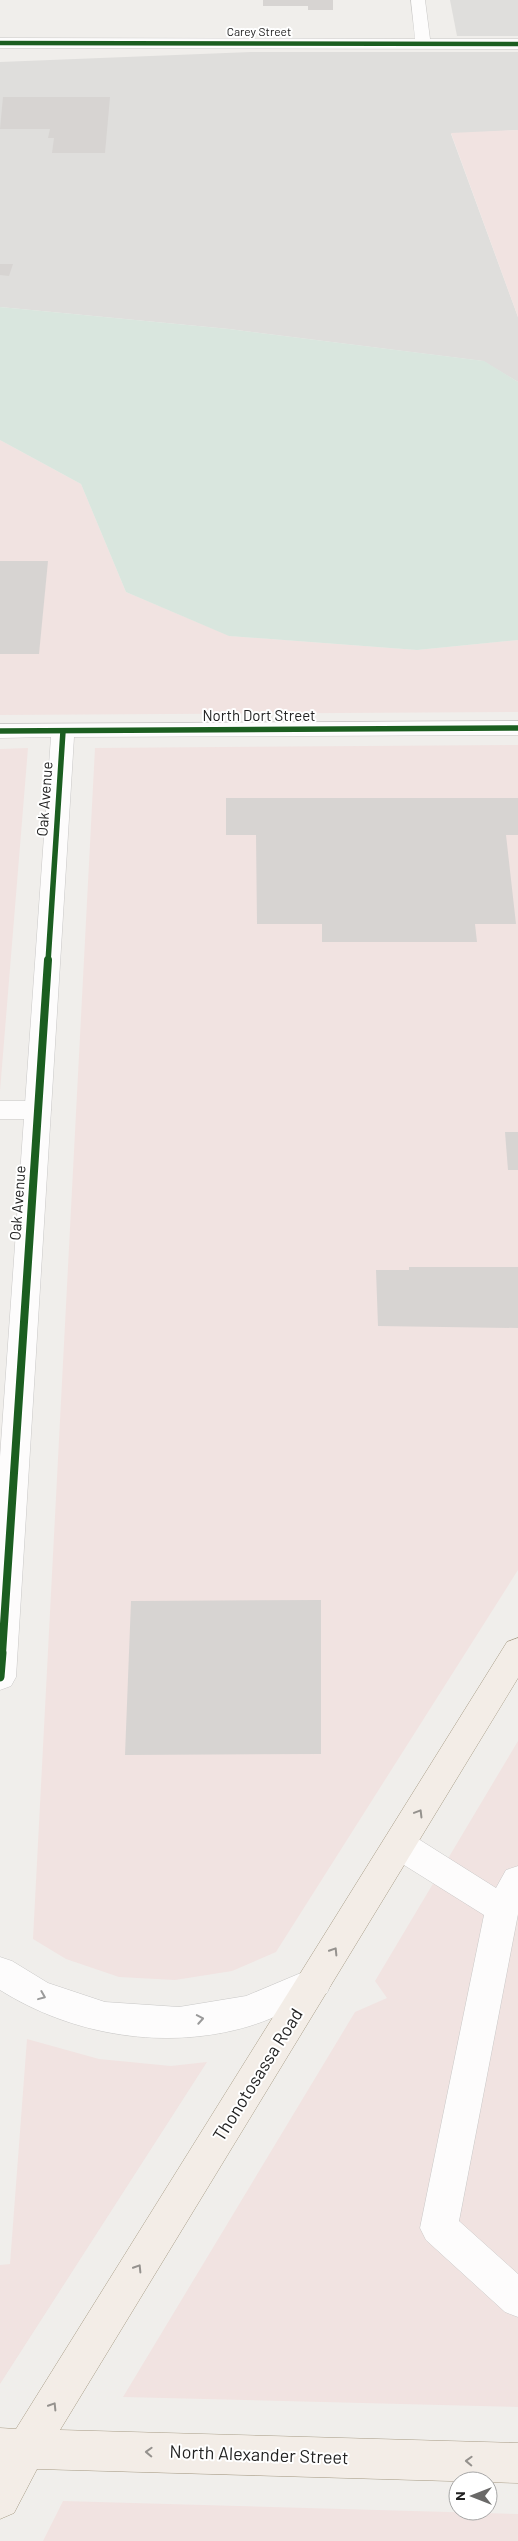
<svg xmlns="http://www.w3.org/2000/svg" width="518" height="2541" viewBox="0 0 518 2541" font-family="Barlow,sans-serif">
<style>
.residential{fill:#dfdedc}
.commercial{fill:#f1e3e1}
.wetland{fill:#d9e6de}
.building{fill:#d7d4d2}
.lines{fill:none;stroke-linecap:round;stroke-linejoin:round}
.service-casing{stroke:#c9c8c7;stroke-width:1}
.minor-casing{stroke:#c9c8c7;stroke-width:1}
.primary-casing{stroke:#a79c86;stroke-width:1}
.service{fill:#fdfcfc;fill-rule:evenodd}
.minor{fill:#fdfcfc;fill-rule:evenodd}
.primary{fill:#f3ede7;fill-rule:evenodd}
.cycleway-far3-casing{stroke:#fff;stroke-width:6}
.cycleway-far2-casing{stroke:#fff;stroke-width:8}
.cycleway-far1-casing{stroke:#fff;stroke-width:11}
.cycleway-casing{stroke:#fff;stroke-width:12}
.cycleway-far3{stroke:#1b5e20;stroke-width:4.5}
.cycleway-far2{stroke:#1b5e20;stroke-width:5.5}
.cycleway-far1{stroke:#1b5e20;stroke-width:8}
.cycleway{stroke:#1b5e20;stroke-width:9}
.oneway{stroke:#95928e}
.oneway2{stroke:#9a9a9a}
.labels{text-anchor:middle;stroke-width:4;stroke-linejoin:round;paint-order:stroke}
.far-street-label{font-size:12px;fill:#222;stroke:#fff}
.street-label{font-size:15px;fill:#222;stroke:#fff}
.near-street-label{font-size:18px;fill:#222;stroke:#fff}
</style>
<rect width="100%" height="100%" fill="#f0eeeb"/>
<g class="residential">
<path d="M 450,0 L 518,0 L 518,36 L 457,36 Z"/>
<path d="M 251,52 L 518,52 L 518,130 L 451,134 L 518,317 L 518,382 L 483,361 L 229,329 L 0,307 L 0,62 Z"/>
</g>
<g class="commercial">
<path d="M 518,130 L 518,317 L 451,133 Z"/>
<path d="M 0,440 L 81,484 L 126,592 L 230,636 L 417,650 L 518,640 L 518,712 L 0,715 Z"/>
<path d="M 518,745 L 518,1570 L 276,1952 L 232,1971 L 175,1980 L 119,1977 L 66,1959 L 33,1939 L 95,748 Z"/>
<path d="M 28,748 L 0,1091 L 0,749 Z"/>
<path d="M 518,1741 L 518,2407 L 123,2397 L 355,2012 L 387,1998 L 375,1981 Z"/>
<path d="M 27,2039 L 99,2059 L 171,2066 L 207,2062 L 0,2384 L 0,2265 L 10,2264 Z"/>
<path d="M 63,2501 L 518,2514 L 518,2541 L 43,2541 Z"/>
</g>
<path class="wetland" d="M 0,307 L 229,329 L 484,361 L 518,382 L 518,640 L 417,650 L 229,636 L 126,592 L 81,484 L 0,440 Z"/>
<g class="building">
<path d="M 263,0 L 333,0 L 333,10 L 308,10 L 308,6 L 263,6 Z"/>
<path d="M 3,97 L 110,97 L 105,153 L 52,153 L 54,138 L 48,138 L 50,129 L 0,129 Z"/>
<path d="M 0,264 L 13,264 L 9,276 L 0,275 Z"/>
<path d="M 0,561 L 48,561 L 39,654 L 0,654 Z"/>
<path d="M 226,798 L 518,798 L 518,835 L 506,835 L 516,924 L 475,924 L 477,942 L 322,942 L 322,924 L 257,924 L 256,835 L 226,835 Z"/>
<path d="M 505,1132 L 518,1132 L 518,1170 L 508,1170 Z"/>
<path d="M 409,1267 L 518,1267 L 518,1328 L 378,1326 L 376,1270 L 409,1270 Z"/>
<path d="M 321,1600 L 321,1754 L 125,1755 L 131,1601 Z"/>
</g>
<g class="lines">
<defs>
<g id="service">
<path d="M 0,1101 L 38,1101 L 47,1104 L 51,1110 L 47,1116 L 38,1119 L 0,1119 Z"/>
<path d="M 400,1831 L 412,1835 L 496,1888 L 506,1870 L 518,1866 L 518,1914 L 459,2221 L 518,2274 L 518,2317 L 505,2312 L 426,2240 L 420,2228 L 484,1915 L 388,1855 L 383,1845 L 388,1835 Z"/>
</g>
<g id="minor">
<path d="M 411,0 L 425,0 L 430,39 L 518,39 L 518,49 L 0,48 L 0,38 L 415,39 Z"/>
<path d="M 518,721 L 518,735 L 74,737 L 16,1677 L 11,1686 L 0,1690 L 0,1457 L 51,737 L 0,738 L 0,724 Z"/>
<path d="M 0,1957 L 12,1961 L 48,1983 L 105,2002 L 179,2007 L 246,1996 L 315,1967 L 327,1971 L 332,1982 L 327,1993 C 302,2004 276,2018 250,2026 C 167,2051 73,2036 0,1990 Z"/>
</g>
<path id="primary" d="M 518,1638 L 518,1678 L 60,2430 L 518,2443 L 518,2483 L 37,2469 L 14,2513 L 0,2519 L 0,2428 L 16,2429 L 507,1642 Z"/>
</defs>
<use href="#service" class="service-casing"/>
<use href="#minor" class="minor-casing"/>
<use href="#primary" class="primary-casing"/>
<use href="#service" class="service"/>
<use href="#minor" class="minor"/>
<use href="#primary" class="primary"/>
<defs>
<path id="cycleway-far3" d="M 0,43 L 518,44"/>
<g id="cycleway-far2">
<path d="M 0,731 L 518,728"/>
<path d="M 48,962 L 63,731"/>
</g>
<path id="cycleway-far1" d="M 2,1654 L 48,960"/>
<path id="cycleway" d="M 0,1677 L 2,1653"/>
</defs>
<use href="#cycleway-far3" class="cycleway-far3-casing"/>
<use href="#cycleway-far2" class="cycleway-far2-casing"/>
<use href="#cycleway-far1" class="cycleway-far1-casing"/>
<use href="#cycleway" class="cycleway-casing"/>
<use href="#cycleway-far3" class="cycleway-far3"/>
<use href="#cycleway-far2" class="cycleway-far2"/>
<use href="#cycleway-far1" class="cycleway-far1"/>
<use href="#cycleway" class="cycleway"/>
</g>
<defs><path id="oneway-chevron" d="M-2-3.5L2.5 0L-2 3.5" fill="none" stroke-width="1.6" stroke-linecap="round" stroke-linejoin="round" transform="scale(1.25)"/></defs>
<g class="oneway">
<use href="#oneway-chevron" transform="translate(419 1813) rotate(-59)"/>
<use href="#oneway-chevron" transform="translate(334 1951) rotate(-58)"/>
<use href="#oneway-chevron" transform="translate(138 2268) rotate(-58)"/>
<use href="#oneway-chevron" transform="translate(53 2406) rotate(-58)"/>
<use href="#oneway-chevron" transform="translate(149 2452) rotate(-178)"/>
<use href="#oneway-chevron" transform="translate(469 2461) rotate(-178)"/>
</g>
<g class="oneway2">
<use href="#oneway-chevron" transform="translate(42 1996) rotate(22)"/>
<use href="#oneway-chevron" transform="translate(200 2019) rotate(-10)"/>
</g>
<g class="labels">
<g class="far-street-label">
<text x="259" y="36">Carey Street</text>
</g>
<g class="street-label">
<text x="259" y="721">North Dort Street</text>
<text transform="translate(45 799) rotate(-86)" y="5">Oak Avenue</text>
<text transform="translate(18 1203) rotate(-86)" y="5">Oak Avenue</text>
</g>
<g class="near-street-label">
<text transform="translate(258 2075) rotate(-58)" y="6">Thonotosassa Road</text>
<text transform="translate(259 2455) rotate(2)" y="6">North Alexander Street</text>
</g>
</g>
<g transform="translate(473 2496) rotate(270)"><circle r="24" fill="#ffffff" stroke="#a7a7a7"/>
<path d="M0-4L9 19L0 12L-9 19Z" fill="#6a6968"/>
<text y="-8" font-size="14" font-weight="bold" text-anchor="middle" fill="#222222">N</text>
</g>
</svg>
